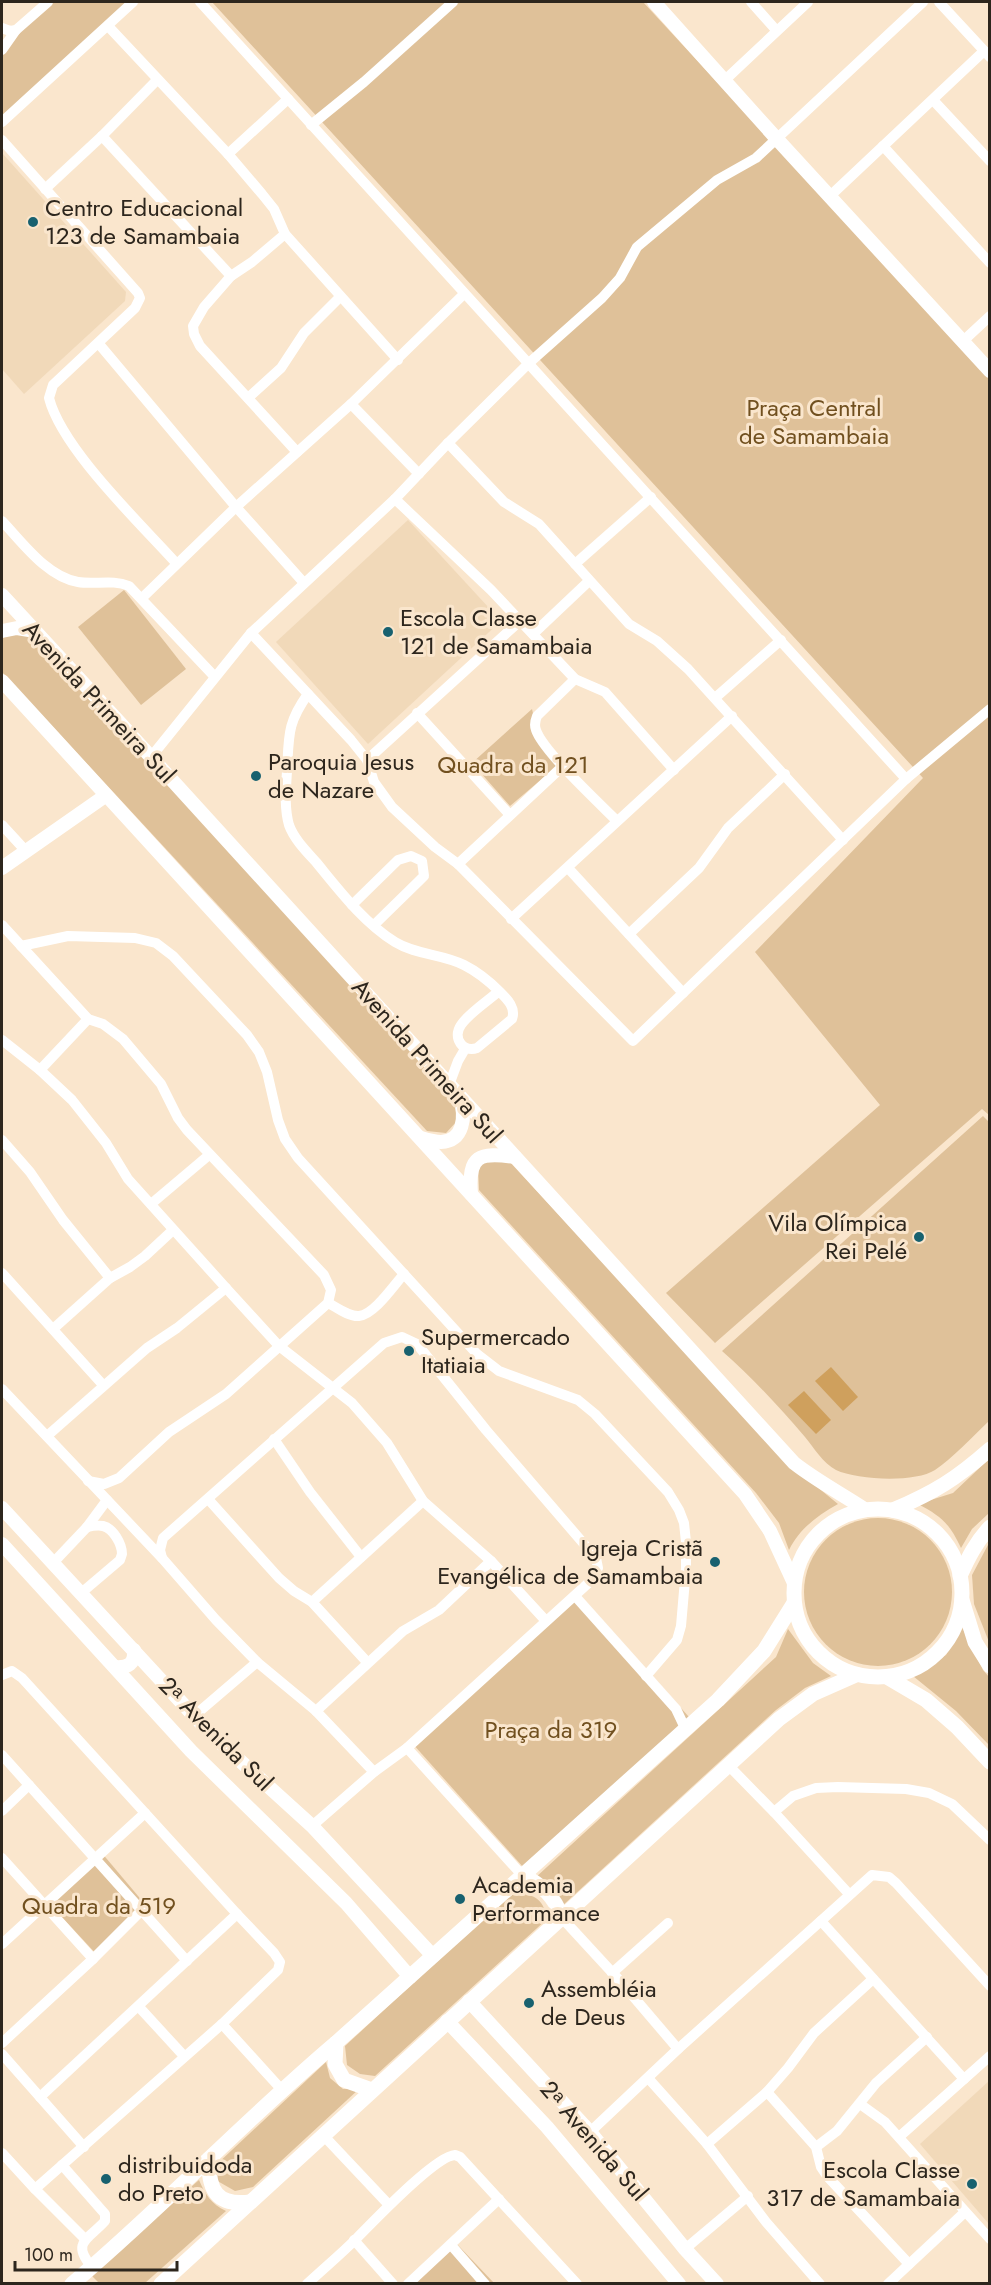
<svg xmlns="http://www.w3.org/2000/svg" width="991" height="2285" viewBox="0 0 991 2285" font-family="Jost,sans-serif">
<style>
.built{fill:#f1d9b9}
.green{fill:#dfc199}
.water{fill:#cfa05d}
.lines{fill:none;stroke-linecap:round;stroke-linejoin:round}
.minor{stroke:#fff;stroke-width:10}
.tertiary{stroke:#fff;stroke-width:14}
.secondary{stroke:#fff;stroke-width:15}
.poi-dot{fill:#18616f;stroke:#fae6cd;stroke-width:2}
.labels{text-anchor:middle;stroke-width:6;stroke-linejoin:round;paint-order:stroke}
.poi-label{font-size:24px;fill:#2d261d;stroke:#fae6cd;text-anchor:start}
.park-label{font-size:24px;fill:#71501f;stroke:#fae6cd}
.street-label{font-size:24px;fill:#2d261d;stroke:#fae6cd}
</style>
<rect width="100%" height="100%" fill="#fae6cd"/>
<g class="built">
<path d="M 2,153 L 126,292 L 125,301 L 24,394 L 2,369 Z"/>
<path d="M 408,520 L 501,621 L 368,744 L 276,642 Z"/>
<path d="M 989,2081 L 989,2224 L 920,2144 Z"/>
</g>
<g class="green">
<path d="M 44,2 L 129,2 L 2,119 L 2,43 Z"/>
<path d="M 212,2 L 643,2 L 989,376 L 989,1115 L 982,1109 L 715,1343 L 666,1293 L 880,1105 L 755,952 L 923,778 Z"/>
<path d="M 124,590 L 186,669 L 141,705 L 78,627 Z"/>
<path d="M 8,633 L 24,633 L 52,657 L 454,1096 L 458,1120 L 446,1133 L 427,1131 L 2,672 L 2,639 Z"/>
<path d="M 532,709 L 537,731 L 563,761 L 510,806 L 472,763 Z"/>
<path d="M 983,1116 L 989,1122 L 989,1421 C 973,1436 952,1459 935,1470 C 915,1483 857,1480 836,1470 C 823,1463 814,1448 805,1437 C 779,1407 752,1377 722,1351 Z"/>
<path d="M 491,1154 L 507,1159 L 794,1468 L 838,1504 C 817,1516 800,1528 789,1550 L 779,1523 L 756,1493 L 479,1190 L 478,1167 Z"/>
<path d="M 989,1459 L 989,1513 L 972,1529 L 961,1548 C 950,1524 941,1516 918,1504 L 953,1493 Z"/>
<circle cx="878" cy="1592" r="74"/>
<path d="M 989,1543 L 989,1642 L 974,1604 L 972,1575 Z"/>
<path d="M 578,1593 L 689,1717 L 523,1867 L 412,1743 Z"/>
<path d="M 962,1627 L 983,1670 L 989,1677 L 989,1745 L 956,1711 L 913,1676 L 946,1655 Z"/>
<path d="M 788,1629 L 813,1663 L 831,1676 L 805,1688 L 776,1710 L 561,1907 L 554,1885 L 535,1878 L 776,1657 Z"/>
<path d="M 101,1852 L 149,1909 L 98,1956 L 47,1901 Z"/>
<path d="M 512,1892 C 533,1895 543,1896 547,1919 L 375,2076 L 360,2074 L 347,2065 L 345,2046 Z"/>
<path d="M 326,2062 L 330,2078 L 343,2089 L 359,2089 L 253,2187 L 235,2191 L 214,2179 L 216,2165 Z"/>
<path d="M 199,2180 C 205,2194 211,2204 226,2211 L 145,2283 L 99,2283 L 91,2275 Z"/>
<path d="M 454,2241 L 494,2283 L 414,2284 Z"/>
</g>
<g class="water">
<path d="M 831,1367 L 858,1397 L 843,1411 L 815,1381 Z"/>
<path d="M 804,1391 L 831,1420 L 816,1434 L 788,1405 Z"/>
</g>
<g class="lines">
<g class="minor">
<path d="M 200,2 L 906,779"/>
<path d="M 751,2 L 776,30"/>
<path d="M 939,2 L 990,57"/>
<path d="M 108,26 L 228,154 L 262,194 L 274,209 L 285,234 L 398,360"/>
<path d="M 2,28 L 10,31 L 16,30 L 48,2"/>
<path d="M 2,50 L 16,30"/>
<path d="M 725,80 L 808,2"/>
<path d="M 933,100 L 990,161"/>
<path d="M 2,122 L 133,2"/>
<path d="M 311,125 L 364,82 L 453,2"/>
<path d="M 102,136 L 231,276"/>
<path d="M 2,140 L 138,293 L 140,298 L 135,308 L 53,385 L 49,398 C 62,449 140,523 176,563"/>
<path d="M 883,146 L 990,263"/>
<path d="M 228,154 L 288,99"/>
<path d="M 45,189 L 102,136 L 157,80"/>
<path d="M 829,197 L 984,51"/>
<path d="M 285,234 L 252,262 L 231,276 L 204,307 L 193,326 L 194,334 L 200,346 L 297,452"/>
<path d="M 962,342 L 990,316"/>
<path d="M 99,344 L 236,507 L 304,583"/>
<path d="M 248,398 L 281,368 L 304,333 L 340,297"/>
<path d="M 351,404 L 419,474"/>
<path d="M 448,443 L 504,502 L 539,524 L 629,624 L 657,641 L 688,669 L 843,840"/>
<path d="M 395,499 L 491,590 L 575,679 L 605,692 L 674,770"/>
<path d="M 2,521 C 22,542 47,577 78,582 C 95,585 112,579 129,586 L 214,676"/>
<path d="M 575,564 L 651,497"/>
<path d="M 142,598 L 236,507 L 351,404 L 464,294"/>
<path d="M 251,633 L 351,740 L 367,760 L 374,782 L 392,807 L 435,847 L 458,864 L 633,1041 L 906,779 L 990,709"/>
<path d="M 533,634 L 589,581"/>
<path d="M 575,679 L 537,716 C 535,721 534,725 536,730 C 543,751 599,803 617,821"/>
<path d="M 308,694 C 287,723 289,736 287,771 C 286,789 284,807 289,825 C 294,839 306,851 316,862 C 339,890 363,922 395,942 C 416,955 443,954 464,965 C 478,972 489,981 500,992 C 508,1000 516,1008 512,1019 L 477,1048 C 463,1053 452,1038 461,1025 C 469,1013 488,1001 499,991"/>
<path d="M 715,698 L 781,640"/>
<path d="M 417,713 L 509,814"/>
<path d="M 151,757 L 251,633 L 395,499 L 448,443 L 529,363 L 602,298 L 620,278 L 637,247 L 717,180 L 756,158 L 923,2"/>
<path d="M 367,760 L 521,620"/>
<path d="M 2,825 L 25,850"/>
<path d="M 458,864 L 563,766"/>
<path d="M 568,868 L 683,993"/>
<path d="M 352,905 L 398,860 L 411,856 L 422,861 L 424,876 L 419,881 L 374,925"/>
<path d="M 511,919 L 732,716"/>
<path d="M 2,925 L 88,1019 L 103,1024 L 123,1039 L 161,1084 L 178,1118 L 187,1130 L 324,1275 L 331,1290 L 328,1303 L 226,1394 L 169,1432 L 119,1478 L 104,1484 L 88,1481"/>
<path d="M 629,934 L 699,868 L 728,828 L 785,774"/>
<path d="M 21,946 L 68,936 L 135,938 L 156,943 L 173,956 L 247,1035 L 259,1052 L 267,1072 L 278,1120 L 285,1139 L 298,1158 L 477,1354 L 499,1371 L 578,1400 L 595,1414 L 668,1492 L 679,1510 L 684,1523 L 686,1542 L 686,1568 L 681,1626 L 677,1640 L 646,1676"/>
<path d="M 2,1040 L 40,1070 L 72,1100 L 106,1143 L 128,1179 L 226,1288 L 279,1346 L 352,1403 L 387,1443 L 423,1501 L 491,1561 L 546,1621"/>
<path d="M 40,1070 L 88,1019"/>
<path d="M 449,1085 L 458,1061 L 465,1049"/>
<path d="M 2,1140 L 30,1172 L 63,1220 L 110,1278"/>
<path d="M 151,1204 L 209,1155"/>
<path d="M 2,1273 L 103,1385"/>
<path d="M 328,1303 C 336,1307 349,1317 359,1316 C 374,1315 394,1285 404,1274"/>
<path d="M 53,1329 L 110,1278 L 130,1267 L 145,1256 L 173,1230"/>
<path d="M 2,1389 L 162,1558 L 216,1620 L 257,1662 L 316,1711 L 374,1772"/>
<path d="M 47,1436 L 147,1348 L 177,1328 L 226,1288"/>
<path d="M 274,1439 L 310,1492 L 361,1557"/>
<path d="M 208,1499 L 279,1578 L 294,1591 L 312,1602 L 367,1662"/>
<path d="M 162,1558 L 160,1550 L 163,1538 L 384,1343 L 402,1337 L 417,1344 L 486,1430 L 596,1558 L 598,1568 L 595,1577 L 407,1748 L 374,1772 L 312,1826"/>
<path d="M 52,1564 L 87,1527 L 107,1500"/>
<path d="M 80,1594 L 120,1560 L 122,1554 C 122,1544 113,1528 103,1526 C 98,1525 92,1526 87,1527"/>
<path d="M 575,1596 L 676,1709 L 685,1728"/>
<path d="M 312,1602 L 423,1501"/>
<path d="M 2,1675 L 12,1671 L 22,1678 L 237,1914 L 274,1953 L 280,1962 L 278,1970 L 222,2024 L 35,2189"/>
<path d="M 316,1711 L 403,1631 L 439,1610 L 491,1561"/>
<path d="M 194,1716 L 257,1662"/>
<path d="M 407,1748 L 522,1875"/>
<path d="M 2,1755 L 187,1961"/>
<path d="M 729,1766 L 774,1812 L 849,1894"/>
<path d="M 2,1811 L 29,1785"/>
<path d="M 774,1812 L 793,1796 L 816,1788 L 838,1787 L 906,1789 L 929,1793 L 952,1804 L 990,1840"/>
<path d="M 2,1858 L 93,1959"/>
<path d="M 562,1918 L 620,1981 L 678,2049"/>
<path d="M 821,1921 L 964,2079"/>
<path d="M 2,1944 L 145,1813"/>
<path d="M 612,1973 L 668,1923"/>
<path d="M 139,2007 L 184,2056"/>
<path d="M 222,2024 L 282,2090"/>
<path d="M 2,2043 L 93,1959 L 141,1911"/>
<path d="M 2,2054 L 84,2147"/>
<path d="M 648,2078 L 707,2144 L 766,2222 L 820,2284"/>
<path d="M 767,2092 L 816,2147 L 821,2167 L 827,2176 L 909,2264"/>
<path d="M 40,2097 L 237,1914"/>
<path d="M 860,2104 L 885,2122 L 990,2239"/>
<path d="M 590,2132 L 678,2049 L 872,1875 L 889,1877 L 896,1883 L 990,1986"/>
<path d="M 324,2136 L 389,2205"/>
<path d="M 899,2137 L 990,2056"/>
<path d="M 707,2144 L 767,2092 L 788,2068 L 814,2033 L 873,1979"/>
<path d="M 816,2147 L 837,2131 L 876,2083 L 927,2037"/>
<path d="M 2,2153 L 35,2189 L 85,2239"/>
<path d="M 62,2165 L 105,2214 L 105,2221 C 89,2239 71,2242 91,2266"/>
<path d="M 354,2240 L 393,2284"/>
<path d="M 451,2245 L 485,2284"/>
<path d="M 685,2249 L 748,2196"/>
<path d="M 307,2284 C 323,2269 340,2255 356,2239 C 372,2223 435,2156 455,2155 L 460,2157 L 577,2284"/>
<path d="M 408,2284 L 499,2199"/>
<path d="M 888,2284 L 965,2212"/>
</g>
<g class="tertiary">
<path d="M 654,2 L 776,138 L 990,371"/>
<path d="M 2,595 L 120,723 L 794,1463 C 817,1481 842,1494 866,1510"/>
<path d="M 2,631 L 17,628 L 35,631"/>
<path d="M 2,681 L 745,1494 L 770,1531 L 794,1583"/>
<path d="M 2,868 L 105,796"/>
<path d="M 421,1138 C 428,1140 435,1142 441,1142 C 464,1141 466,1116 460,1099"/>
<path d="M 471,1194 C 468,1155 479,1152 515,1157"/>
<path d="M 2,1508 L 194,1716 L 226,1748 L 312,1826 L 433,1956"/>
<path d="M 2,1544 L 191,1751 L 346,1903 L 410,1977"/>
<path d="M 115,1667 C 128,1668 135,1664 134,1650"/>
<path d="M 469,2001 L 590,2132 L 685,2249 L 717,2284"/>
<path d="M 447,2021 L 547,2127 L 679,2284"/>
</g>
<g class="secondary">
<circle cx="878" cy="1593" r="84"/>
<path d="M 893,1510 C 935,1492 956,1479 990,1449"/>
<path d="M 960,1576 C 968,1558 976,1542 990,1527"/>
<path d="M 962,1600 L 975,1642 L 990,1666"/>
<path d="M 887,1677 L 926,1700 L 957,1727 L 990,1762"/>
<path d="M 522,1875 C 542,1885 555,1897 562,1918"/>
<path d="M 336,2043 L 335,2064 L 344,2080 L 372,2090"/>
<path d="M 209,2159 C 208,2191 217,2206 250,2202"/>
<path d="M 72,2284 C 163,2207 245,2120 336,2043 L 718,1700 L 764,1651 L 794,1603"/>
<path d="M 161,2284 L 779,1719 L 813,1694 L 856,1675"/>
</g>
</g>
<g class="poi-dot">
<circle cx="33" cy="222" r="6"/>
<circle cx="388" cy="632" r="6"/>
<circle cx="256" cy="776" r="6"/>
<circle cx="919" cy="1237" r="6"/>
<circle cx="409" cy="1351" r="6"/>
<circle cx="715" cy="1562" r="6"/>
<circle cx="460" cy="1899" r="6"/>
<circle cx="529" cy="2003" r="6"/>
<circle cx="106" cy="2179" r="6"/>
<circle cx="972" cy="2184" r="6"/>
</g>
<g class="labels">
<g class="poi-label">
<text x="45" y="216">Centro Educacional<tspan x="45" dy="28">123 de Samambaia</tspan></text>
<text x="400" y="626">Escola Classe<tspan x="400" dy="28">121 de Samambaia</tspan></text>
<text x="268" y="770">Paroquia Jesus<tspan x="268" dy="28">de Nazare</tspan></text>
<text x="907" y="1231" text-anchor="end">Vila Olímpica<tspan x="907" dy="28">Rei Pelé</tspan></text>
<text x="421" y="1345">Supermercado<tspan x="421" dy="28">Itatiaia</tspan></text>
<text x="703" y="1556" text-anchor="end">Igreja Cristã<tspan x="703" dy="28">Evangélica de Samambaia</tspan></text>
<text x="472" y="1893">Academia<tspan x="472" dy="28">Performance</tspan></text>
<text x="541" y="1997">Assembléia<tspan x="541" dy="28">de Deus</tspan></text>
<text x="118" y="2173">distribuidoda<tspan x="118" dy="28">do Preto</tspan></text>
<text x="960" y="2178" text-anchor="end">Escola Classe<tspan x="960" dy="28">317 de Samambaia</tspan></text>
</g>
<g class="park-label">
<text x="814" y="416">Praça Central<tspan x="814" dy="28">de Samambaia</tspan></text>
<text x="513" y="773">Quadra da 121</text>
<text x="551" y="1738">Praça da 319</text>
<text x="99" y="1914">Quadra da 519</text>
</g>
<g class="street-label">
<text transform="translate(99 702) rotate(47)" y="8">Avenida Primeira Sul</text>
<text transform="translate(427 1061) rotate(48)" y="8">Avenida Primeira Sul</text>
<text transform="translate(216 1734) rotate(45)" y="8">2ᵃ Avenida Sul</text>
<text transform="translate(594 2141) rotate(49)" y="8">2ᵃ Avenida Sul</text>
</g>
</g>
<rect width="991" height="2285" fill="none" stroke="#2d261d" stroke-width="6"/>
<path d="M15 2261v9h162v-9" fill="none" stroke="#2d261d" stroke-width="3"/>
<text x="24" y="2261" font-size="18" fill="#2d261d" stroke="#fae6cd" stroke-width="4.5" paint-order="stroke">100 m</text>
</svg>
